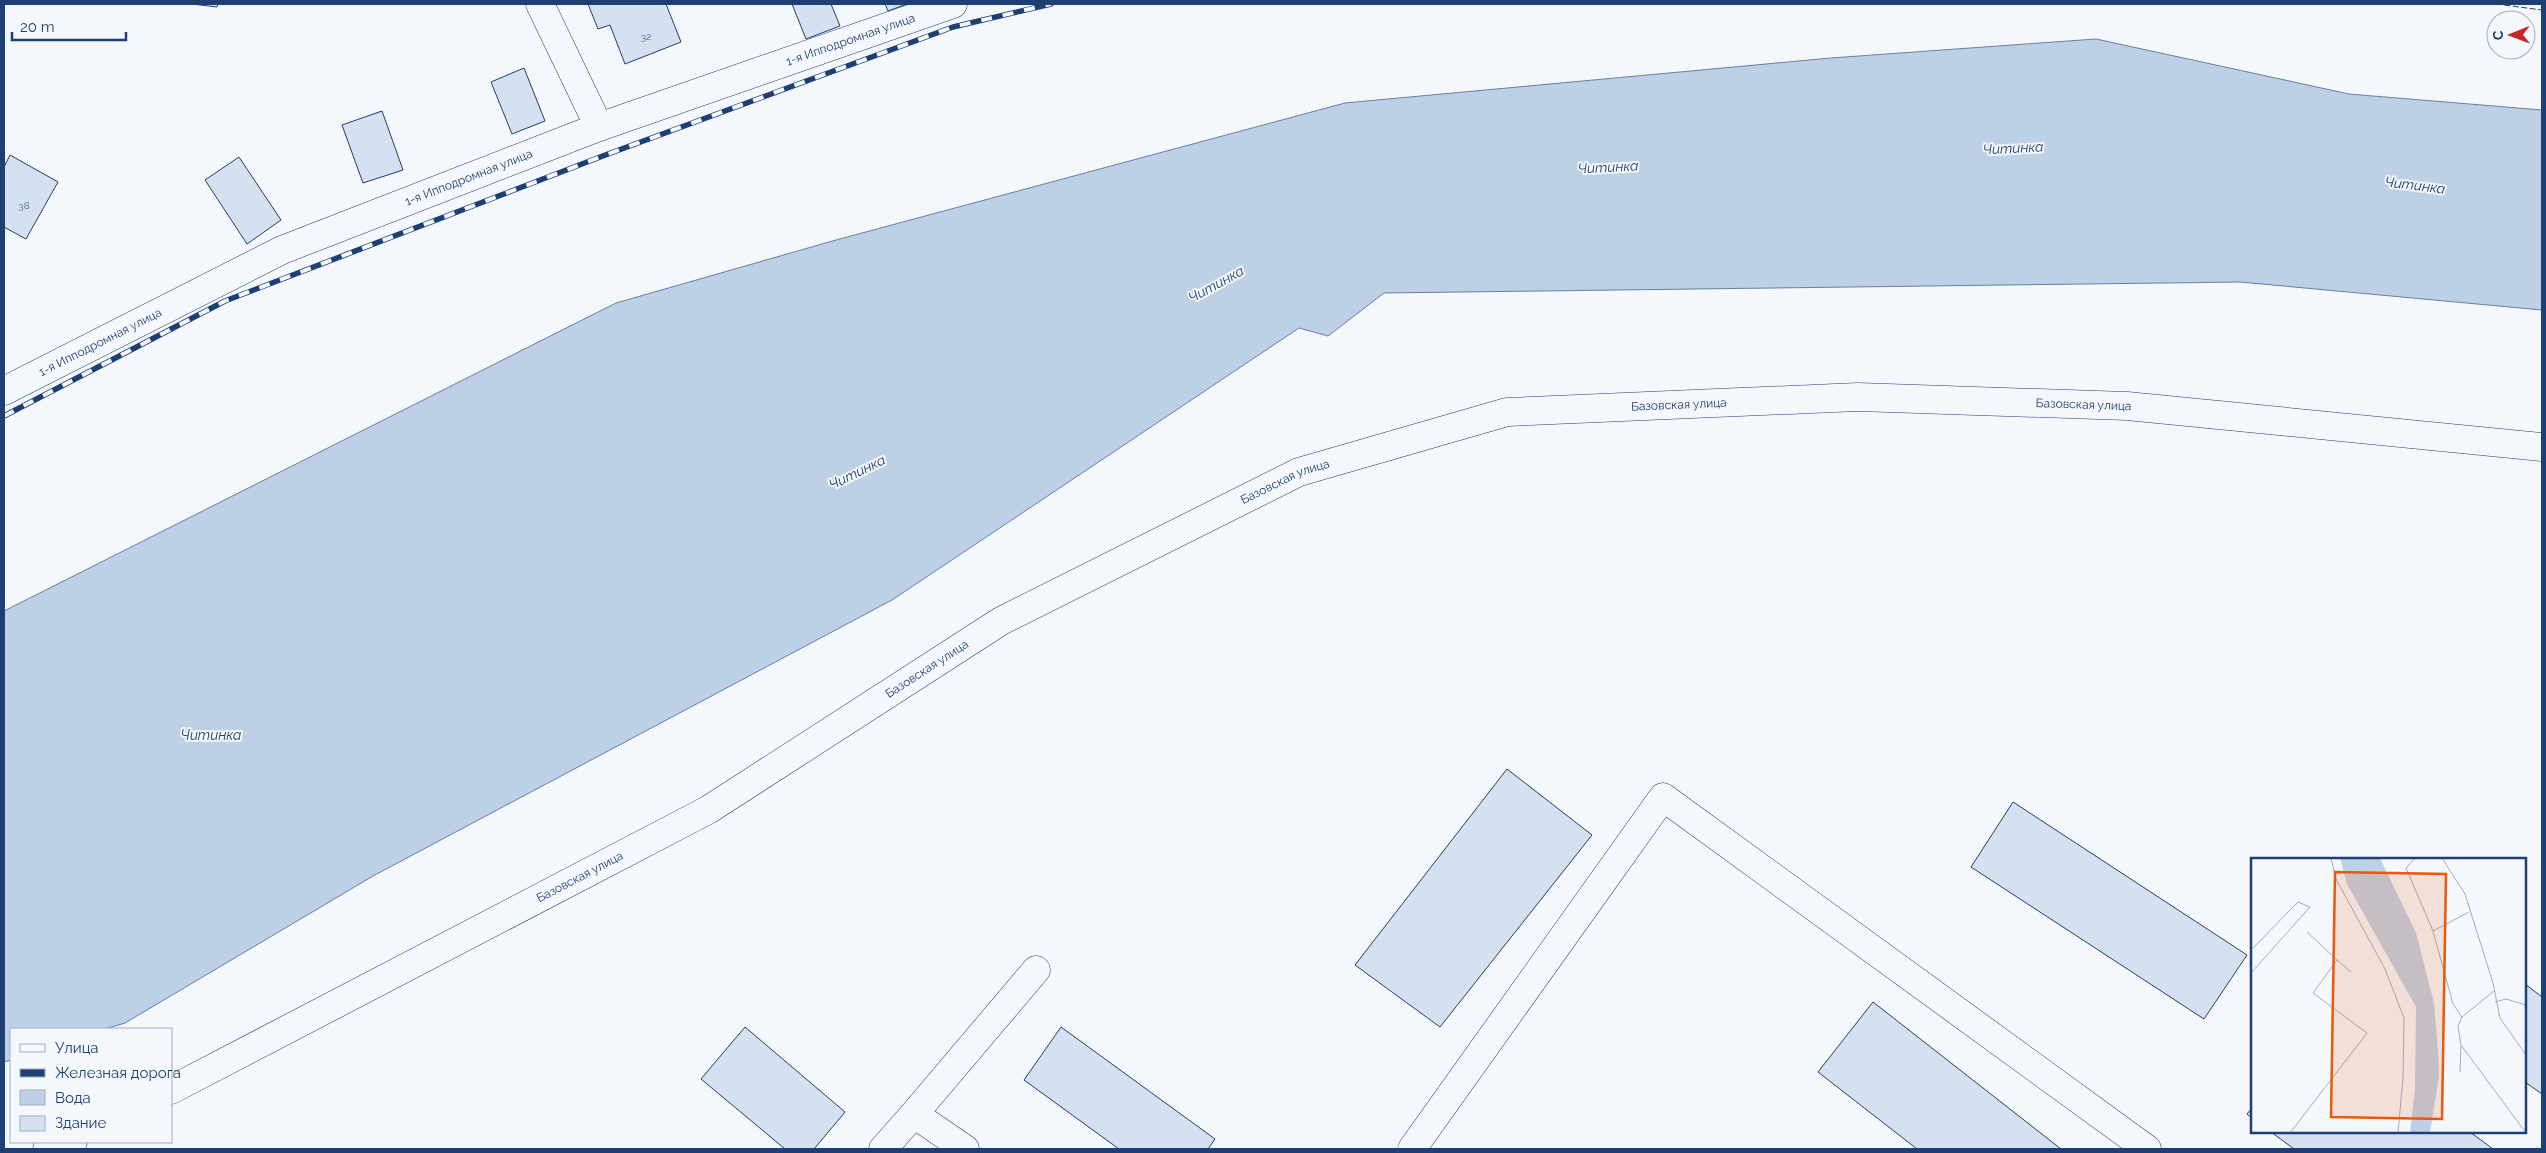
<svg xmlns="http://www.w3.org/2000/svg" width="2546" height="1153" viewBox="0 0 2546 1153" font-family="Raleway,sans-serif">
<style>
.water{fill:#bed0e5;stroke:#687fa3}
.building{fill:#d5e0f0;stroke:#1d3f73}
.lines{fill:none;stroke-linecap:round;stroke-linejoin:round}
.minor-casing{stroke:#1d3f73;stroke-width:29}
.minor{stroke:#f4f7fb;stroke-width:28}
.rail-casing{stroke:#1d3f73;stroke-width:5.5}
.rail{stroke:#f4f7fb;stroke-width:4;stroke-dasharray:11;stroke-linecap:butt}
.fence{stroke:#1d3f73;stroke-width:1;stroke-dasharray:6 2.5;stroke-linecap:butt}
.labels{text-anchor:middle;stroke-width:4;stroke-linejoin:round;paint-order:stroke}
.number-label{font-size:10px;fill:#4b6792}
.street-label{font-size:12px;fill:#1d3f73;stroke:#f4f7fb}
.water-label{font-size:14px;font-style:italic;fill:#1d3f73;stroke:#f4f7fb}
.inset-road{fill:none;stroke:#9eadc5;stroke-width:1}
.view{fill:#e8590c;fill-opacity:0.15;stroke:#e8590c;stroke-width:2.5}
.inset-edge{fill:none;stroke:#1d3f73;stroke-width:2.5}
</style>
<rect width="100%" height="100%" fill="#f4f7fb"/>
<path class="water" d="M 2096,39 L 2349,94 L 2542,110 L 2542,310 L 2240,282 L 1384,293 L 1328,336 L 1299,328 L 892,600 L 373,876 L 125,1023 L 105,1029 L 11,1029 L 11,1060 L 4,1062 L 4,611 L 616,303 L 836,240 L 1345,103 L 1831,58 Z"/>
<g class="building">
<path d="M 192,4 L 218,4 L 217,7 Z"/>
<path d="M 588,4 L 666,4 L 681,42 L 625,64 L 610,25 L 598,29 Z"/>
<path d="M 792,4 L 831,4 L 840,26 L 806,39 Z"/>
<path d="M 885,4 L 907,4 L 888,11 Z"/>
<path d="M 524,68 L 545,121 L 512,134 L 491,82 Z"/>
<path d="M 382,111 L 403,170 L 363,183 L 342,125 Z"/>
<path d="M 10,155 L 58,182 L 26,239 L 4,227 L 4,167 Z"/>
<path d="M 239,157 L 281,220 L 247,244 L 205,180 Z"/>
<path d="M 1507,769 L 1592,835 L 1440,1027 L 1355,965 Z"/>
<path d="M 2013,802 L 2247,955 L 2204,1019 L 1971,867 Z"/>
<path d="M 2525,984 L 2542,997 L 2542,1094 L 2525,1082 Z"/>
<path d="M 1873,1002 L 2061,1149 L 1917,1149 L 1818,1072 Z"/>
<path d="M 745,1027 L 845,1112 L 814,1149 L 785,1149 L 701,1079 Z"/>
<path d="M 1061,1027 L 1215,1139 L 1208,1149 L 1119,1149 L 1024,1080 Z"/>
<path d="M 2252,1108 L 2252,1118 L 2247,1114 Z"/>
<path d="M 2271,1132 L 2470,1132 L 2493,1149 L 2294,1149 Z"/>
</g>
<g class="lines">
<defs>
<g id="minor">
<path d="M 540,4 L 599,127"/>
<path id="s1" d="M 4,391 L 282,250 L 599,127 L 953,4"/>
<path id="s2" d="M 171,1090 L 708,810 L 1001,621 L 1299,472 L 1507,412 L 1858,397 L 2127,406 L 2542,447"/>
<path d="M 914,1114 L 1036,970"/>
<path d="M 47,1149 L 73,1142"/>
<path d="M 883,1149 L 914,1114 L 965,1149"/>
<path d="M 1412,1149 L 1663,797 L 2147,1149"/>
</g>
</defs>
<use href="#minor" class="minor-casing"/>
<use href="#minor" class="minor"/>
<defs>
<path id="rail" d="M 4,416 L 225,301 L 608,154 L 953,27 L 1051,4"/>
</defs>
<use href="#rail" class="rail-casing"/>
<use href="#rail" class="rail"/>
<path class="fence" d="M 2496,4 L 2542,10"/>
</g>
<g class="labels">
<g class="number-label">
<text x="646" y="40">32</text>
<text x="24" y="209">38</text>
</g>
<g class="street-label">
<text dy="4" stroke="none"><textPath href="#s1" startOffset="918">1-я Ипподромная улица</textPath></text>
<text dy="4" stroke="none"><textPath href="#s1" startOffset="512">1-я Ипподромная улица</textPath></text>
<text dy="4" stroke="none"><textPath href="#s1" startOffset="108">1-я Ипподромная улица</textPath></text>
<text dy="4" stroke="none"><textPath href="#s2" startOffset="1676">Базовская улица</textPath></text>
<text dy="4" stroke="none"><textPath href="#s2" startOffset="2081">Базовская улица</textPath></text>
<text dy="4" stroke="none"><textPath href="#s2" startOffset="1271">Базовская улица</textPath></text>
<text dy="4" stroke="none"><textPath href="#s2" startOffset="866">Базовская улица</textPath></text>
<text dy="4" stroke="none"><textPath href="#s2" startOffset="461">Базовская улица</textPath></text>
</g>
<g class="water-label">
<text transform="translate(2013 148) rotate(-3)" y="5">Читинка</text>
<text transform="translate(1608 167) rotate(-3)" y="5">Читинка</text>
<text transform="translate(2415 185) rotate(7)" y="5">Читинка</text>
<text transform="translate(1216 284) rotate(-29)" y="5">Читинка</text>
<text transform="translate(857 472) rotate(-26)" y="5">Читинка</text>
<text x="211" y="740">Читинка</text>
</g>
</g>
<g transform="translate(2251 858)">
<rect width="275" height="275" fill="#f4f7fb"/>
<path d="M 89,0 L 129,0 L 165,75 L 183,145 L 187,192 L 188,218 L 179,275 L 159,275 L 164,231 L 165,149 L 96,26 Z" fill="#bed0e5"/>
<path class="inset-road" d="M 80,0 L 85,21 L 134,111 L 153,160 L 152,220 L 147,275M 164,0 L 155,10 L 182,73 L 202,146 L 211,159 L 207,168 L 210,187 L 275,275M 191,0 L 214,36 L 242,125 L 249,160 L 275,197M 182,73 L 218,54M 86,102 L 100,114M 0,115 L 59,49 L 47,44 L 2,90M 244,144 L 255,141 L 275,147M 211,159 L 243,133M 209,214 L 210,188M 39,275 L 116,175 L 62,135 L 86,102 L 56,74"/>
<path class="view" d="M 84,14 L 195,16 L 191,261 L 80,259 Z"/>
<rect width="275" height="275" class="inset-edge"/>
</g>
<rect width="2546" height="1153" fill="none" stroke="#1d3f73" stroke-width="10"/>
<rect x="10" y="1028" width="162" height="115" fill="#f4f7fb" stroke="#9eadc5"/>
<rect x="20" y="1044" width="25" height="8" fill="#f4f7fb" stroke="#9eadc5"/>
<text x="55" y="1053" font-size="15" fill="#1d3f73">Улица</text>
<rect x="20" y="1069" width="25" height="8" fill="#1d3f73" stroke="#9eadc5"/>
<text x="55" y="1078" font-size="15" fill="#1d3f73">Железная дорога</text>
<rect x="20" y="1090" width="25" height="15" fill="#bed0e5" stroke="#9eadc5"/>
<text x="55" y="1103" font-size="15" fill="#1d3f73">Вода</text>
<rect x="20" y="1116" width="25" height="15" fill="#d5e0f0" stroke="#9eadc5"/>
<text x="55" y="1128" font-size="15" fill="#1d3f73">Здание</text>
<g transform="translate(2511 35) rotate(269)"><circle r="24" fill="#f4f7fb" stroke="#9eadc5"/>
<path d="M0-4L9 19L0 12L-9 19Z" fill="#c62828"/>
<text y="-8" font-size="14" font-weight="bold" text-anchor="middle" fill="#1d3f73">С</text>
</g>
<path d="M12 32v8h114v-8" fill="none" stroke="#1d3f73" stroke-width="2.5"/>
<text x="20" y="32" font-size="15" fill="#1d3f73" stroke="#f4f7fb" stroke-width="4" paint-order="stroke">20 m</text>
</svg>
